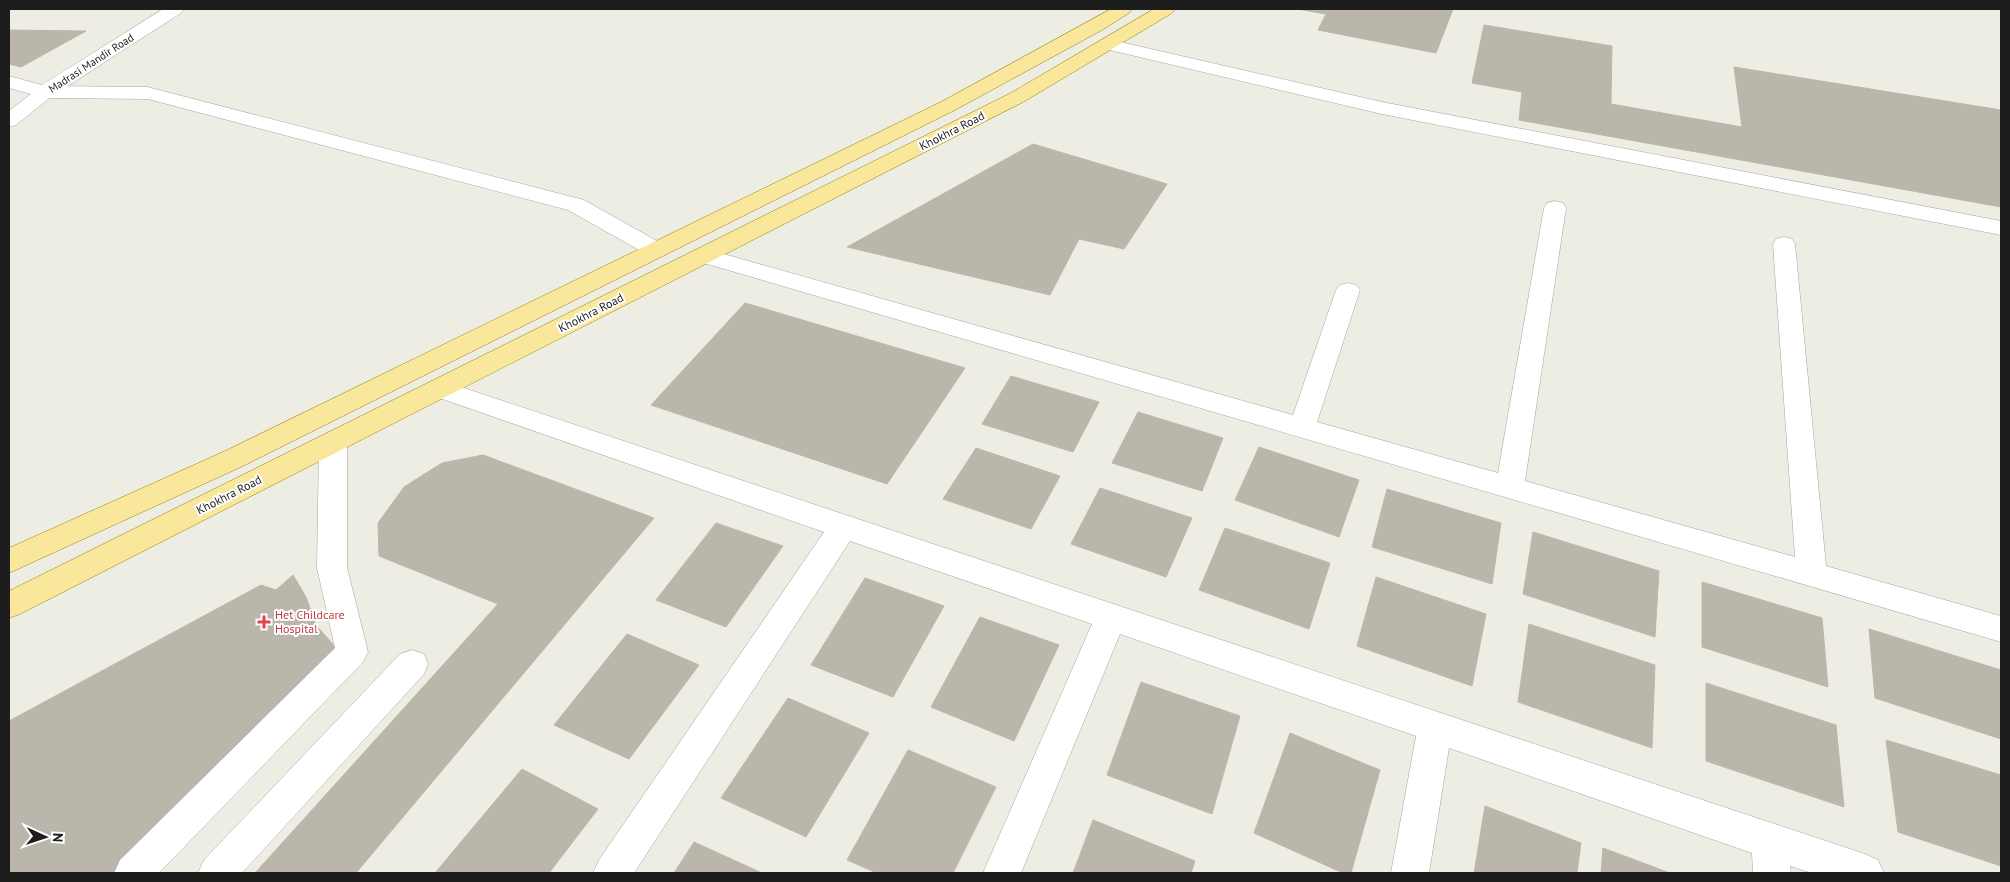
<svg xmlns="http://www.w3.org/2000/svg" width="2010" height="882" viewBox="0 0 2010 882" font-family="'PT Sans',sans-serif">
<style>
.building{fill:#bab6ac;stroke:#bfb7a5}
.lines{fill:none;stroke-linecap:round;stroke-linejoin:round}
.minor-casing{stroke:#a4a4a4;stroke-width:1}
.tertiary-casing{stroke:#a4a4a4;stroke-width:1}
.primary-casing{stroke:#928504;stroke-width:1}
.minor{fill:#fff;fill-rule:evenodd}
.tertiary{fill:#fff;fill-rule:evenodd}
.primary{fill:#f9e79c;fill-rule:evenodd}
.health-dot{fill:#e0444e;stroke:#fff;stroke-width:2}
.labels{text-anchor:middle;stroke-width:4;stroke-linejoin:round;paint-order:stroke}
.far-street-label{font-size:11px;fill:#1d1d1d;stroke:#fff}
.street-label{font-size:12px;fill:#1d1d1d;stroke:#fff}
.health-label{font-size:12px;fill:#be3a42;stroke:#fff;text-anchor:start}
</style>
<rect width="100%" height="100%" fill="#eeede3"/>
<g class="building">
<path d="M 1297,9 L 1453,9 L 1436,53 L 1318,30 L 1326,14 Z"/>
<path d="M 1484,25 L 1612,46 L 1611,104 L 1742,127 L 1734,67 L 2001,110 L 2001,207 L 1519,120 L 1522,92 L 1472,83 Z"/>
<path d="M 9,30 L 86,31 L 21,67 L 9,64 Z"/>
<path d="M 1033,144 L 1167,184 L 1124,249 L 1079,239 L 1050,295 L 847,247 Z"/>
<path d="M 745,303 L 965,368 L 887,484 L 651,405 Z"/>
<path d="M 1011,376 L 1099,402 L 1073,452 L 982,424 Z"/>
<path d="M 1138,412 L 1223,438 L 1202,491 L 1112,463 Z"/>
<path d="M 1259,447 L 1359,480 L 1339,537 L 1235,500 Z"/>
<path d="M 976,448 L 1060,476 L 1031,529 L 943,499 Z"/>
<path d="M 483,455 L 654,518 L 356,873 L 255,873 L 498,604 L 379,556 L 378,523 L 404,487 L 442,463 Z"/>
<path d="M 1100,488 L 1192,518 L 1166,577 L 1071,544 Z"/>
<path d="M 1387,489 L 1501,523 L 1492,584 L 1372,547 Z"/>
<path d="M 716,523 L 783,546 L 726,627 L 656,600 Z"/>
<path d="M 1225,528 L 1330,563 L 1309,629 L 1199,590 Z"/>
<path d="M 1533,532 L 1659,571 L 1655,637 L 1523,594 Z"/>
<path d="M 293,575 L 306,597 L 316,625 L 345,658 L 133,873 L 9,873 L 9,721 L 261,585 L 276,590 Z"/>
<path d="M 1376,577 L 1486,614 L 1472,686 L 1357,646 Z"/>
<path d="M 865,578 L 944,606 L 893,697 L 811,665 Z"/>
<path d="M 1702,582 L 1822,618 L 1828,687 L 1702,647 Z"/>
<path d="M 980,617 L 1059,645 L 1014,741 L 931,707 Z"/>
<path d="M 1529,624 L 1655,665 L 1652,748 L 1518,702 Z"/>
<path d="M 1869,629 L 2001,670 L 2001,739 L 1875,698 Z"/>
<path d="M 627,634 L 699,665 L 629,759 L 554,725 Z"/>
<path d="M 1141,682 L 1240,716 L 1212,814 L 1107,775 Z"/>
<path d="M 1706,683 L 1836,725 L 1844,807 L 1706,761 Z"/>
<path d="M 788,698 L 869,733 L 806,837 L 721,798 Z"/>
<path d="M 1290,733 L 1380,770 L 1351,873 L 1343,873 L 1254,833 Z"/>
<path d="M 1886,740 L 2001,775 L 2001,866 L 1898,832 Z"/>
<path d="M 908,750 L 996,787 L 953,873 L 877,873 L 847,860 Z"/>
<path d="M 522,769 L 598,809 L 549,873 L 435,873 Z"/>
<path d="M 1485,806 L 1581,843 L 1577,873 L 1474,873 Z"/>
<path d="M 1093,820 L 1195,861 L 1191,873 L 1073,873 Z"/>
<path d="M 694,842 L 762,873 L 674,873 Z"/>
<path d="M 1603,848 L 1670,873 L 1601,873 Z"/>
</g>
<g class="lines">
<defs>
<g id="minor">
<path d="M 1107,39 L 1382,102 L 2001,221 L 2001,235 L 1382,114 L 1101,48 L 1098,44 L 1101,40 Z"/>
<path d="M 45,86 L 148,87 L 155,89 L 584,200 L 664,245 L 668,250 L 664,255 L 656,257 L 648,255 L 568,210 L 148,99 L 45,98 L 38,96 L 35,92 L 38,88 Z"/>
<path d="M 1555,201 L 1563,203 L 1566,208 L 1525,481 L 1795,557 L 1773,244 L 1776,239 L 1784,237 L 1792,239 L 1795,244 L 1826,566 L 2001,616 L 2001,642 L 697,261 L 693,256 L 697,251 L 705,249 L 713,251 L 1293,415 L 1336,290 L 1340,285 L 1348,283 L 1356,285 L 1360,290 L 1317,422 L 1498,473 L 1544,208 L 1547,203 Z"/>
<path d="M 440,380 L 1865,854 L 1878,860 L 1884,873 L 1812,873 L 1790,866 L 1791,873 L 1753,873 L 1752,853 L 1449,748 L 1429,873 L 1391,873 L 1416,736 L 1120,634 L 1021,873 L 983,873 L 1092,624 L 850,541 L 634,873 L 593,873 L 599,860 L 824,532 L 431,395 L 427,389 L 431,383 Z"/>
<path d="M 333,433 L 343,436 L 347,443 L 347,568 L 368,652 L 363,662 L 159,873 L 114,873 L 120,860 L 335,648 L 317,568 L 319,443 L 323,436 Z"/>
<path d="M 412,650 L 424,654 L 428,664 L 424,674 L 242,873 L 198,873 L 204,860 L 400,654 Z"/>
</g>
<path id="tertiary" d="M 163,9 L 184,9 L 181,13 L 52,96 L 16,125 L 9,127 L 9,111 L 31,94 L 9,88 L 9,76 L 42,85 Z"/>
<g id="primary">
<path d="M 1111,9 L 1132,9 L 1129,13 L 1102,30 L 955,110 L 243,466 L 9,573 L 9,548 L 223,452 L 941,102 Z"/>
<path d="M 1154,9 L 1175,9 L 1172,13 L 1025,101 L 20,614 L 9,618 L 9,591 L 1011,93 Z"/>
</g>
</defs>
<use href="#minor" class="minor-casing"/>
<use href="#tertiary" class="tertiary-casing"/>
<use href="#primary" class="primary-casing"/>
<use href="#minor" class="minor"/>
<use href="#tertiary" class="tertiary"/>
<use href="#primary" class="primary"/>
</g>
<path class="health-dot" d="M261.5 614.5h5v5h5v5h-5v5h-5v-5h-5v-5h5z"/>
<g class="labels">
<g class="far-street-label">
<text transform="translate(91 63) rotate(-33)" y="4">Madrasi Mandir Road</text>
</g>
<g class="street-label">
<text transform="translate(952 131) rotate(-27)" y="4">Khokhra Road</text>
<text transform="translate(591 313) rotate(-27)" y="4">Khokhra Road</text>
<text transform="translate(229 495) rotate(-27)" y="4">Khokhra Road</text>
</g>
<g class="health-label">
<text x="275" y="619">Het Childcare<tspan x="275" dy="14">Hospital</tspan></text>
</g>
</g>
<rect width="2010" height="882" fill="none" stroke="#1d1d1d" stroke-width="20"/>
<g transform="translate(45 837) rotate(93)" stroke="#ffffff" stroke-width="4" paint-order="stroke">
<path d="M0-4L9 19L0 12L-9 19Z" fill="#1d1d1d"/>
<text y="-8" font-size="14" font-weight="bold" text-anchor="middle" fill="#1d1d1d">N</text>
</g>
</svg>
